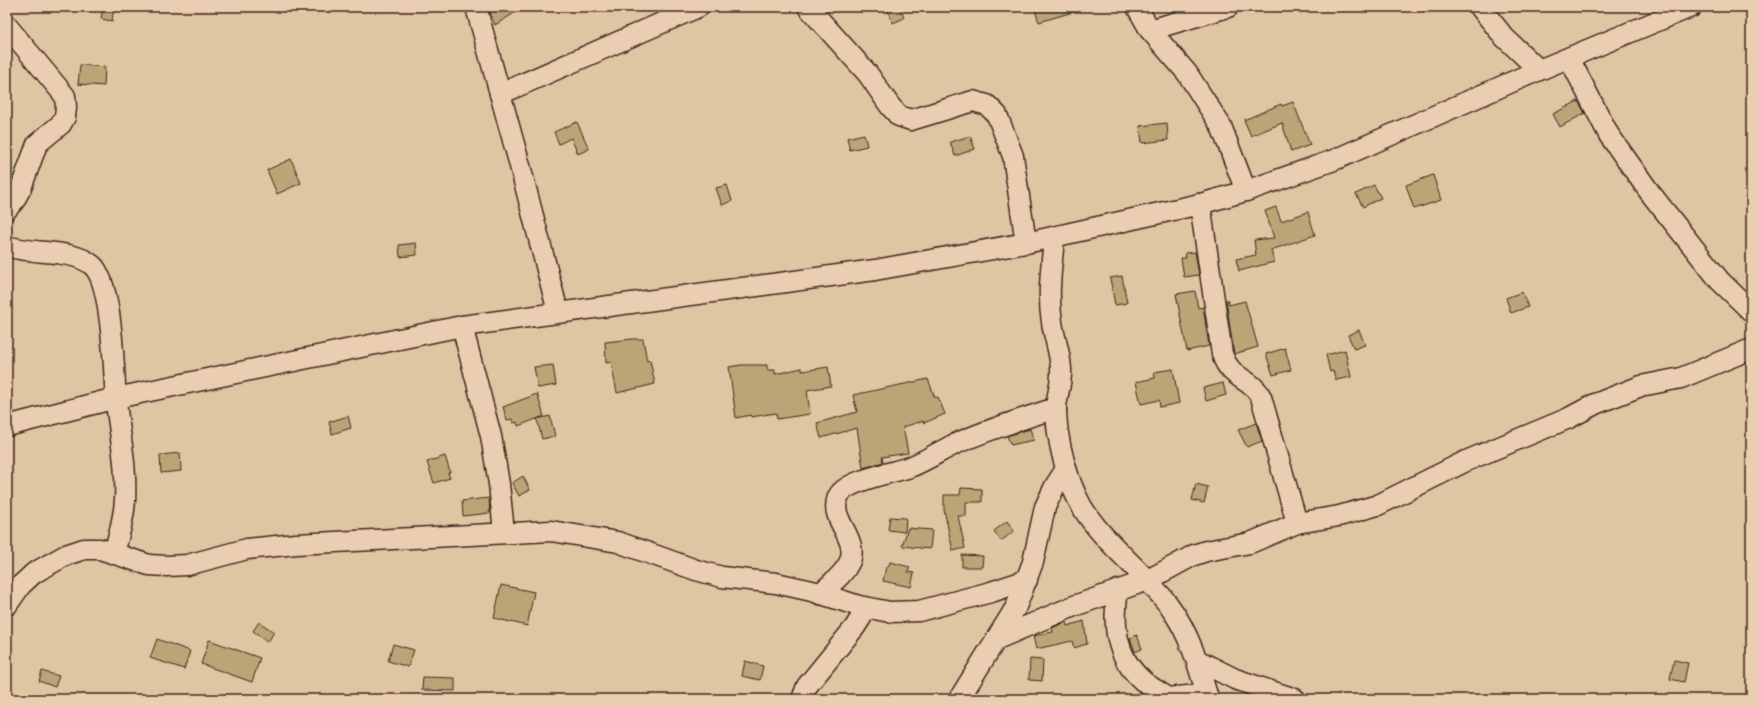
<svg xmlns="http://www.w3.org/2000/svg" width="1758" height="706" viewBox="0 0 1758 706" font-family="Kalam,sans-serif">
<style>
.building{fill:#bca476;stroke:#3b2a1e}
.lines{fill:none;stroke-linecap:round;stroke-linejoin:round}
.minor-casing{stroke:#3b2a1e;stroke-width:23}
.minor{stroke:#ebceb2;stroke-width:20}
</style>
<rect width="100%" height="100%" fill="#e0c5a2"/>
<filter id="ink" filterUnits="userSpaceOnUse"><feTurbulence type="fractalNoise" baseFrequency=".025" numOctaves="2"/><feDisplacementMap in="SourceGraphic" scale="8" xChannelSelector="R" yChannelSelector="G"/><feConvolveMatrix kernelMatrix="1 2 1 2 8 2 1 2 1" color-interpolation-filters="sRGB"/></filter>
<g filter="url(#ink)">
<g class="building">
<path d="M 103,7 L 114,7 L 112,21 L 101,19 Z"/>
<path d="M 488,7 L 524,7 L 495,25 Z"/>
<path d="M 886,7 L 900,7 L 904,18 L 893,23 Z"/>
<path d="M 1034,7 L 1079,7 L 1080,10 L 1039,22 Z"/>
<path d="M 80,65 L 105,67 L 104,86 L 78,84 Z"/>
<path d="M 1578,101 L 1585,113 L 1560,127 L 1553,114 Z"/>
<path d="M 1293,102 L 1310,145 L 1291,152 L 1282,123 L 1251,136 L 1244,120 L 1281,104 L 1282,106 Z"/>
<path d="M 577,122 L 589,149 L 578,154 L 571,138 L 559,144 L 554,132 Z"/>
<path d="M 1167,123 L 1168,140 L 1142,143 L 1140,126 Z"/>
<path d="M 864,134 L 867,146 L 850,150 L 847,138 Z"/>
<path d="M 970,136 L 975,149 L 955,156 L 950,142 Z"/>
<path d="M 291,159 L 301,183 L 277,194 L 267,170 Z"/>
<path d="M 1433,175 L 1441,200 L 1414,209 L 1406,185 Z"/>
<path d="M 727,185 L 732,201 L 722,205 L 716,188 Z"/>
<path d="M 1374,185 L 1381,198 L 1363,207 L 1356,194 Z"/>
<path d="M 1276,207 L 1281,221 L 1308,212 L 1315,235 L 1271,250 L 1274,262 L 1239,271 L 1236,259 L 1256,255 L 1254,240 L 1274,238 L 1265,211 Z"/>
<path d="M 416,243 L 417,255 L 400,257 L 399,245 Z"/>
<path d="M 1195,252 L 1199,275 L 1184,277 L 1181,258 L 1186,258 L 1185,253 Z"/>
<path d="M 1122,276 L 1127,303 L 1115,305 L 1110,278 Z"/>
<path d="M 1195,291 L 1198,308 L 1203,307 L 1209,346 L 1187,351 L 1176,294 Z"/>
<path d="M 1522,292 L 1528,307 L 1511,313 L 1506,298 Z"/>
<path d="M 1226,300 L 1228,300 L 1229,305 L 1245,301 L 1258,347 L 1234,354 Z"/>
<path d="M 1359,330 L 1365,345 L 1354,349 L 1348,335 Z"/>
<path d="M 633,339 L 643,339 L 647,361 L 650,360 L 655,384 L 617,393 L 611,362 L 606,363 L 605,342 Z"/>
<path d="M 1285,348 L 1291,370 L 1273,375 L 1266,354 Z"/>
<path d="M 1345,350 L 1351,377 L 1336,380 L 1333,371 L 1330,372 L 1326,355 Z"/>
<path d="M 553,365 L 556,385 L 538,388 L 534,367 Z"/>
<path d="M 741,365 L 767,365 L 767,370 L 775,370 L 775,374 L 802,368 L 802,371 L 828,367 L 831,386 L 807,390 L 810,414 L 777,419 L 776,413 L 751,417 L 751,415 L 736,418 L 729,367 Z"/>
<path d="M 1173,369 L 1179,403 L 1160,407 L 1159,400 L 1141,404 L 1136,382 L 1155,378 L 1154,372 Z"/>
<path d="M 928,379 L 935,398 L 938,397 L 945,414 L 924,423 L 923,421 L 903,427 L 908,453 L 882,457 L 883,462 L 863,468 L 857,428 L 821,438 L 817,423 L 857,412 L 853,395 Z"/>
<path d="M 1223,383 L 1226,395 L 1206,401 L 1203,388 Z"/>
<path d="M 537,394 L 544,416 L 518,426 L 517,422 L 513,423 L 512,419 L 507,420 L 503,407 Z"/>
<path d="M 348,416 L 351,428 L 332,434 L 329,422 Z"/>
<path d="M 550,416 L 555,436 L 542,439 L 537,419 Z"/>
<path d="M 1256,423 L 1262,441 L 1247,447 L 1238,430 Z"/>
<path d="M 1030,429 L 1034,440 L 1011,445 L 1007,436 Z"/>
<path d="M 180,453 L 181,471 L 161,473 L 160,455 Z"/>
<path d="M 445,456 L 450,472 L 448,473 L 450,478 L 434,483 L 427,462 Z"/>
<path d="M 523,476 L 530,490 L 519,496 L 512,483 Z"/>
<path d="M 1196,484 L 1208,487 L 1204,503 L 1192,500 Z"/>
<path d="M 961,488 L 982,489 L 982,502 L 966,502 L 966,516 L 958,516 L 965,548 L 953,551 L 944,510 L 944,495 L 960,495 Z"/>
<path d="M 489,498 L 490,513 L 463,516 L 462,501 Z"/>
<path d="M 890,517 L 906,518 L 905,532 L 888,530 Z"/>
<path d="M 1007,521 L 1014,531 L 1001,541 L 994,531 Z"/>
<path d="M 908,528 L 932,530 L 930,549 L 902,546 Z"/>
<path d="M 962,555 L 983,556 L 982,567 L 962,567 Z"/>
<path d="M 890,562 L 910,567 L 908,572 L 914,573 L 911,587 L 883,581 L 886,567 L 888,567 Z"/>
<path d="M 501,585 L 534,592 L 527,626 L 494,618 Z"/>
<path d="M 1084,621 L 1087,644 L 1074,648 L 1072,641 L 1036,649 L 1033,636 L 1053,632 L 1052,628 L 1066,622 L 1067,626 Z"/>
<path d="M 259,622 L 274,632 L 268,642 L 253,631 Z"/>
<path d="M 1137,635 L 1142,649 L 1135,652 L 1130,638 Z"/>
<path d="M 157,639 L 190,651 L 184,669 L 150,658 Z"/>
<path d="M 209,640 L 260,658 L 252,682 L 201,664 Z"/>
<path d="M 393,644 L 414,650 L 408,667 L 388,661 Z"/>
<path d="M 1030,659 L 1043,660 L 1042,681 L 1029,680 Z"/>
<path d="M 1674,660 L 1688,663 L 1684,682 L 1670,679 Z"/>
<path d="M 745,661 L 763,666 L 760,680 L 742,676 Z"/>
<path d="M 42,671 L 59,676 L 55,687 L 39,681 Z"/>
<path d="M 423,677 L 455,678 L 455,691 L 422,690 Z"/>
</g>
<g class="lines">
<defs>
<g id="minor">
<path d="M 476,7 L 519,162 L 558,312"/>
<path d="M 808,7 L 868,74 L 890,106 L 899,116 L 911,120 L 973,101 L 987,105 L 997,115 L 1013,156 L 1026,243"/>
<path d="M 1137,7 L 1150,30 L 1187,73 L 1221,126 L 1246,191"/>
<path d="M 1480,7 L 1504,37 L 1539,70"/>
<path d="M 7,26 L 65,96 L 66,107 L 65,117 L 61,124 L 37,144 L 21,188 L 14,201 L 7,209"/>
<path d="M 1150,30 L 1228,7"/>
<path d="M 1569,58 L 1609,135 L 1651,194 L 1720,281 L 1751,311"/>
<path d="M 500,94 L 698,7"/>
<path d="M 1200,204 L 1222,354 C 1230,380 1252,378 1261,397 L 1297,523"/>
<path d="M 1054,237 C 1052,265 1047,293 1052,322 C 1054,338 1060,351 1061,369 C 1062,382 1057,395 1056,408 C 1056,438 1067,481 1082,507 C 1105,545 1144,571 1170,607 C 1190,634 1199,667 1208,699"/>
<path d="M 7,246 C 32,255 72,248 92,265 C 113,282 114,375 116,403 C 120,435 127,468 125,500 C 124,518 119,535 114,553"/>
<path d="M 462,326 L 491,436 L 499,484 L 504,532"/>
<path d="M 7,426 L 116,398 L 462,326 L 875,270 L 1026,243 L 1200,204 L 1246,191 L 1334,160 L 1539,70 L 1691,7"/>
<path d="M 1118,590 C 1112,624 1116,658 1143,681 C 1151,688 1162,693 1169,699"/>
<path d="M 820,594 C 830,584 843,576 849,563 C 861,539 828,520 838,497 C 845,480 893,473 910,467 C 925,461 939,452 953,445 C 986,430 1022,419 1056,408"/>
<path d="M 7,605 L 21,585 L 34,573 L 66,555 L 84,549 L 100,549 L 149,565 L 167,566 L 187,565 L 247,549 L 296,544 L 551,531 L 618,542 L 696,570 L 722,577 L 776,583 L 812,591 L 859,606 L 890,612 L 919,611 L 991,592 L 1027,580"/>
<path d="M 997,639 L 1074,606 L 1148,580 L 1194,555 L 1206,551 L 1250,543 L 1297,523 L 1339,516 L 1378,505 L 1466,461 L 1569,418 L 1595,404 L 1641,386 L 1681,378 L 1751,349"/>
<path d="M 1197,660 L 1235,679 L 1295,699"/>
<path d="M 1168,698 L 1207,694"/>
<path d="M 802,699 L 807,686 L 855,627 L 867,608"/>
<path d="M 959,699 L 1016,607 L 1033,562 L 1045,507 L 1055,486 L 1066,469"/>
</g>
</defs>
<use href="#minor" class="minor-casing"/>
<use href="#minor" class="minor"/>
</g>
</g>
<rect width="1758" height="706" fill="none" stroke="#ebceb2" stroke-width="24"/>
<rect x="12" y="12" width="1734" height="682" fill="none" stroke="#3b2a1e" stroke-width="1.5" filter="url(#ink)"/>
</svg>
